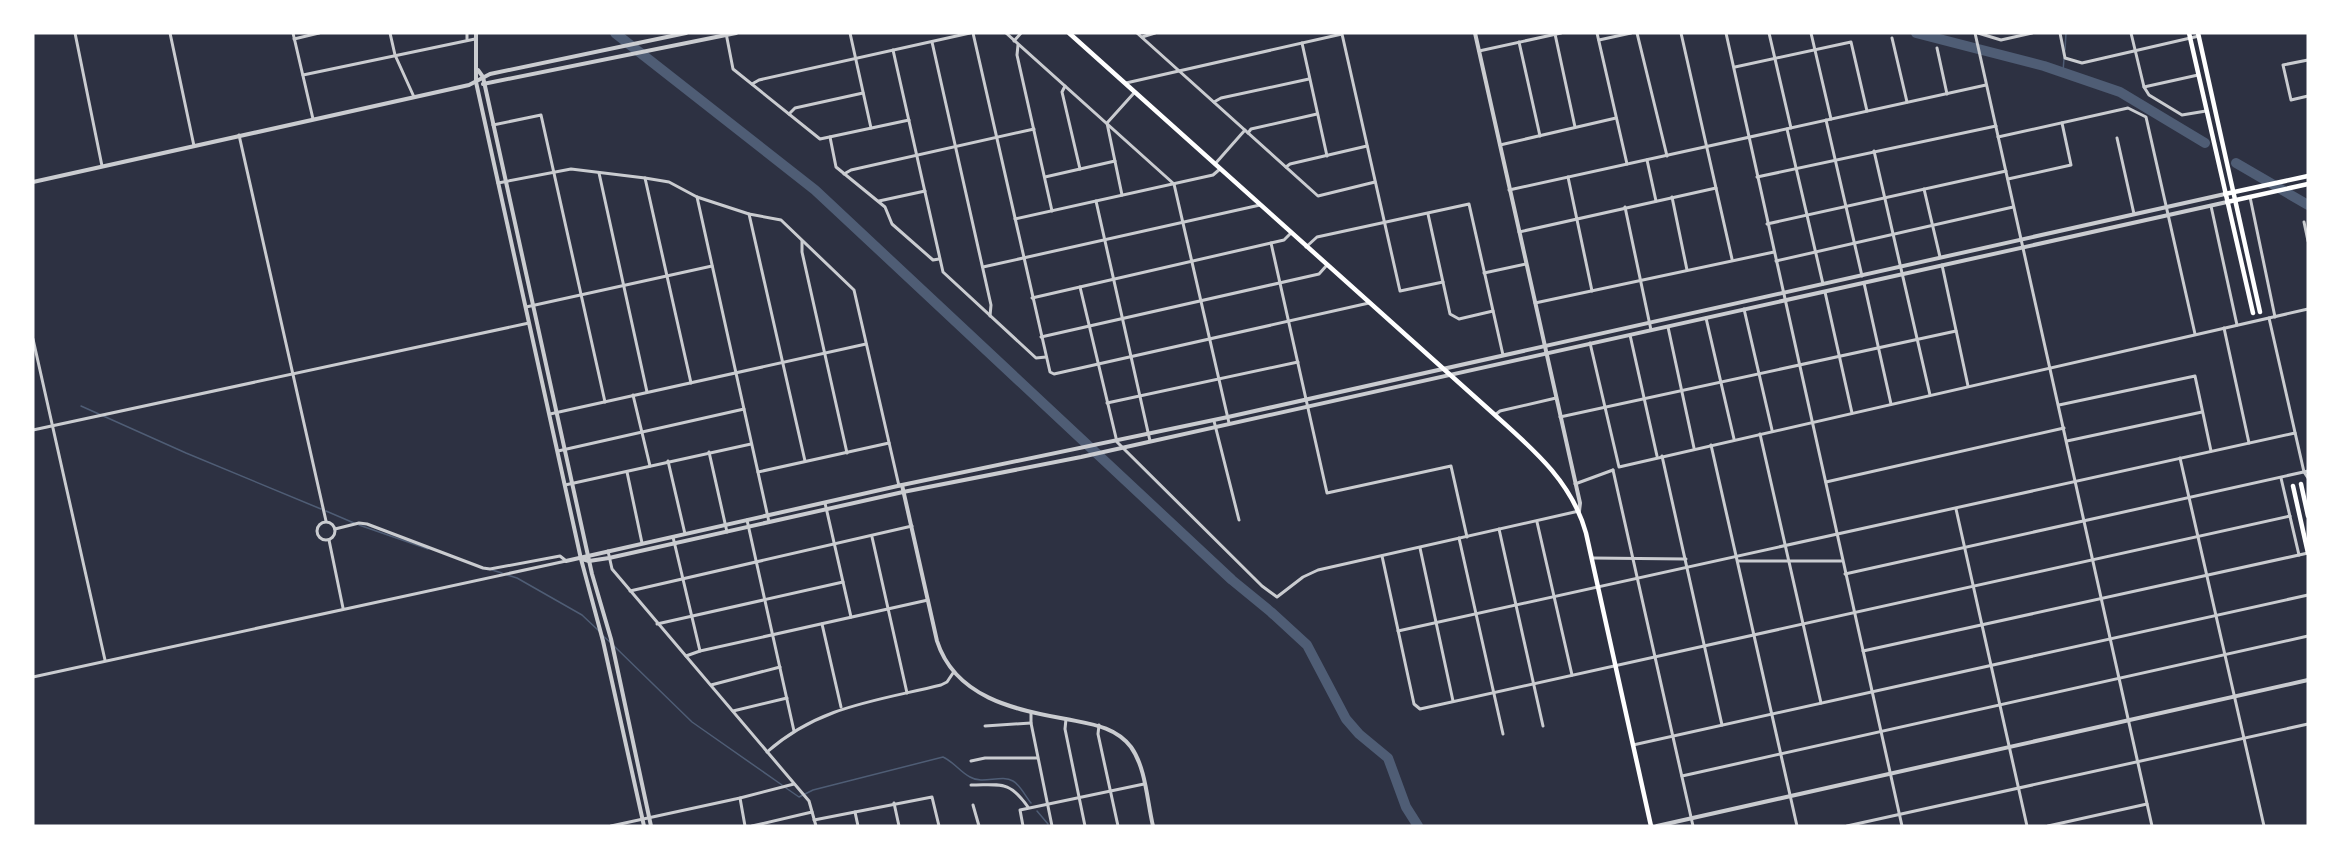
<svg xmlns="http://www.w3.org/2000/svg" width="2341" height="859" viewBox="0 0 2341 859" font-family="'Space Grotesk',sans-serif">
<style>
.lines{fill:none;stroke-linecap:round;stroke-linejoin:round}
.stream{stroke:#4f5d75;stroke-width:1.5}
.river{stroke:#4f5d75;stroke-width:10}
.minor{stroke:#caccd0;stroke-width:3}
.tertiary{stroke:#caccd0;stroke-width:4}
.secondary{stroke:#fff;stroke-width:4.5}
.primary{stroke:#fff;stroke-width:4.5}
</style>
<rect width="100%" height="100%" fill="#2d3142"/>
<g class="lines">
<g class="stream">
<path d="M 2065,50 L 2066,33"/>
<path d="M 2063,72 L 2064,58"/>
<path d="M 81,406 L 186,453 L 321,509"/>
<path d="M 326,511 L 354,523"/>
<path d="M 359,525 L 428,549"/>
<path d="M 492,570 L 502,573"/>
<path d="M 507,575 L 517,578 L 582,615 L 599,631"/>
<path d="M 602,635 L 610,642"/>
<path d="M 613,645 L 692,722 L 782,785"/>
<path d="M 786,788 L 799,797 L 813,790 L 943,757 C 954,762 960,772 970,777 C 983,785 1001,774 1013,781 C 1020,785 1026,797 1031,803"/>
<path d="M 1037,811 L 1048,824"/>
</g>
<g class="river">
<path d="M 615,33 L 815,190 L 1232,580 L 1271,612 L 1307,645 L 1346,719 L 1359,734 L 1388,758 L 1406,807 L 1418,826"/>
<path d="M 1916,33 L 2044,66 L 2120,92 L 2205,143"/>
<path d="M 2236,163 L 2308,205"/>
</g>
<g class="minor">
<path d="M 75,33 L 102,166"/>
<path d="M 170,33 L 194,146"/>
<path d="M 293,33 L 313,119"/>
<path d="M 390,33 L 395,55 L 414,97"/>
<path d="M 467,33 L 467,39"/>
<path d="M 726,33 L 733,69 L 820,139 L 909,120"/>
<path d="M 850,33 L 871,128"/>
<path d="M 973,33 L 1050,372 L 1054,374 L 1369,303"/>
<path d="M 1006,33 L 1174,184 L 1229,423"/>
<path d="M 1137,33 L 1318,196 L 1375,182"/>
<path d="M 1597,33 L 1627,164"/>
<path d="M 1637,33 L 1667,156"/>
<path d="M 1681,33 L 1732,259"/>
<path d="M 1726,33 L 1902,826"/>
<path d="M 1769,33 L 1791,128"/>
<path d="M 1811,33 L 1831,119"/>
<path d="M 1975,33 L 2152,826"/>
<path d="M 1978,33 L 2001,40 L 2032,33"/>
<path d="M 2060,33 L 2065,58 L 2082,63 L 2199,36"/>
<path d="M 2131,33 L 2144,87 L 2149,95 L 2182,115 L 2206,111"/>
<path d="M 1555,34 L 1575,127"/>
<path d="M 1142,37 L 1155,33"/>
<path d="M 1892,38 L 1907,102"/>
<path d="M 294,39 L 319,33"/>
<path d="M 1599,40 L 1631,33"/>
<path d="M 1014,41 L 1021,33"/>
<path d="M 932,42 L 991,305 L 990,316"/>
<path d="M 1519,42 L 1540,136"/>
<path d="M 1302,43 L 1327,156"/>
<path d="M 1018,45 L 1017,55 L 1052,211"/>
<path d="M 1937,48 L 1947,94"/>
<path d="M 893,50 L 943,272 L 1036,358 L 1046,357"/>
<path d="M 1479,51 L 1561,33"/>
<path d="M 2308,60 L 2283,65 L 2291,100 L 2308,96"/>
<path d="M 1735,67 L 1851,42 L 1867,111"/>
<path d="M 303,75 L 475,39"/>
<path d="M 1126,83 L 1342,34 L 1400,291 L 1443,282"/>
<path d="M 752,84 L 759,80 L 970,33"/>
<path d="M 1065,86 L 1062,92 L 1080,169"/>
<path d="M 2144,87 L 2198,75"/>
<path d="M 1214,102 L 1221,98 L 1309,79"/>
<path d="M 789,114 L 795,108 L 863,93"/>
<path d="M 1826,120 L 1862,276"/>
<path d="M 493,125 L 541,115 L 605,402"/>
<path d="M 1787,129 L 1823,284"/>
<path d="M 1248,133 L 1251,129 L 1317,114"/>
<path d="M 239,135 L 326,521"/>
<path d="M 830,137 L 836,167 L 885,207 L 892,224 L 933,260 L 939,259"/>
<path d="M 1998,137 L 2128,108 L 2146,117 L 2195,334"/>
<path d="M 2117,138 L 2134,214"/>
<path d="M 1500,145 L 1616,118"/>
<path d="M 1874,151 L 1930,395"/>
<path d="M 1647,160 L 1656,201"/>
<path d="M 1215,164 L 1245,130"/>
<path d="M 1286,167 L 1290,164 L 1367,146"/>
<path d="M 599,173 L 647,392"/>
<path d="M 844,174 L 851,170 L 1034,129"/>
<path d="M 1045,177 L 1115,161"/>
<path d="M 1568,177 L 1592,291"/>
<path d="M 1757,177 L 1996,126"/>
<path d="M 645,178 L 691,383"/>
<path d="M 2008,179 L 2071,165 L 2062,123"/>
<path d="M 498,183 L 571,169 L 645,178 L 669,182 L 697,197 L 749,214 L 781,220 L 854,290 L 899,486"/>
<path d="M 1924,189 L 1940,257"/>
<path d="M 1509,190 L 1986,85"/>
<path d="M 1122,195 L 1107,123 L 1134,93"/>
<path d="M 697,197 L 769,522"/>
<path d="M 1672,197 L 1687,270"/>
<path d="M 2250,197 L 2275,317"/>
<path d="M 879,201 L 925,191"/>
<path d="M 1096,201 L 1150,441"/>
<path d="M 2211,206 L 2237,325"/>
<path d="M 1625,207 L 1651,330"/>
<path d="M 749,214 L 805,461"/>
<path d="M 1428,214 L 1450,314 L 1459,319 L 1493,311"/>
<path d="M 1015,219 L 1213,175 L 1220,169"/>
<path d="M 2304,222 L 2308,241"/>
<path d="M 1767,224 L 2006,171"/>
<path d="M 1519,232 L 1716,188"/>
<path d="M 802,241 L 802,252 L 847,453"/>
<path d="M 1271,243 L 1327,493 L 1451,466 L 1467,537"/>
<path d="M 1306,247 L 1317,237 L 1469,204 L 1503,355"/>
<path d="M 1776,261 L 2013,207"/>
<path d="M 1942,265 L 1968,386"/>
<path d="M 983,267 L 1260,205"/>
<path d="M 1484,273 L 1526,264"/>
<path d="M 1864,283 L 1891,404"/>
<path d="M 1080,287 L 1117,442 L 1262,586 L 1277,597 L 1303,577 L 1318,570 L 1579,511"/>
<path d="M 1825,292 L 1852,413"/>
<path d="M 1032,298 L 1271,243 L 1284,240 L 1291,233"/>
<path d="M 1535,303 L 1774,252"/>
<path d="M 526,307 L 712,266"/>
<path d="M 1744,309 L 1772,430"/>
<path d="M 1706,318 L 1734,439"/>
<path d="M 2269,318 L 2304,472 L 2308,478"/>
<path d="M 1668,327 L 1694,448"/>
<path d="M 2224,328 L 2249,443"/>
<path d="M 1630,335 L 1657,456"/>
<path d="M 1041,337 L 1319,274 L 1327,265"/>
<path d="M 33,339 L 105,660"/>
<path d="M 1590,343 L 1619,467 L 2308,309"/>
<path d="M 633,395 L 650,466"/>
<path d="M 1107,403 L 1298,362"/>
<path d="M 2059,405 L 2195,376 L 2211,451"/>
<path d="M 550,414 L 866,344"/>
<path d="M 1495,415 L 1500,411 L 1556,398"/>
<path d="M 1560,417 L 1956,331"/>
<path d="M 1214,421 L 1239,520"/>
<path d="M 33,430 L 529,323"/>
<path d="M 1760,434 L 1821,703"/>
<path d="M 2067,441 L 2202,412"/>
<path d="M 1711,445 L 1797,826"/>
<path d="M 558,451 L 744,409"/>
<path d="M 709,452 L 727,532"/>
<path d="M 1662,456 L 1722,725"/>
<path d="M 2180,458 L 2264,826"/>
<path d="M 668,461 L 685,534"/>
<path d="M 1613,470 L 1693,826"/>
<path d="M 627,472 L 642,543"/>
<path d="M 758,472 L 889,443"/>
<path d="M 2281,478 L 2299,555"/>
<path d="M 1826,482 L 2064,428"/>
<path d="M 1575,484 L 1613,470"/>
<path d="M 565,485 L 751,444"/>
<path d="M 825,503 L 851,617"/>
<path d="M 1956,509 L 2027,826"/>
<path d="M 747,520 L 794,731"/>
<circle cx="326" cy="531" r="9"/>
<path d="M 1537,522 L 1572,675"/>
<path d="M 335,529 L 359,523 L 367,524 L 483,568 L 490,569 L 560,556 L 565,560"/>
<path d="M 1499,529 L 1543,726"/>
<path d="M 673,537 L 700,651"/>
<path d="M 872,537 L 907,693"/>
<path d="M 1459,538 L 1503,734"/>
<path d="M 329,540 L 343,608"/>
<path d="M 1420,548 L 1453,701"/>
<path d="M 608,551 L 612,569 L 809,801 L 816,826"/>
<path d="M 1382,556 L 1414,704 L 1420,709 L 2290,516"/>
<path d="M 1592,558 L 1686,559"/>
<path d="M 1738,561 L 1841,561"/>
<path d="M 1845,574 L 2308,471"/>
<path d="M 630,591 L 912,526"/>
<path d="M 657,624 L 843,582"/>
<path d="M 822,624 L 841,707"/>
<path d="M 1398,631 L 2295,433"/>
<path d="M 1863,651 L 2308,553"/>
<path d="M 686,656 L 700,651 L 928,600"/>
<path d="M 33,677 L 566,561"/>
<path d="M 711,685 L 780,667"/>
<path d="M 733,711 L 787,698"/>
<path d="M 1031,713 L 1031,723 L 1052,826"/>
<path d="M 1066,719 L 1065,729 L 1085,826"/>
<path d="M 1099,725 L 1098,734 L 1118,826"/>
<path d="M 985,726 L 1031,723"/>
<path d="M 1633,745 L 2308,595"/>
<path d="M 767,752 C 819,706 876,701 941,685 L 947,682 L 953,673"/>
<path d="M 971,761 L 985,758 L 1037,758"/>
<path d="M 1682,776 L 2308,636"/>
<path d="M 971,785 C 1001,785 1009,780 1028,807"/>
<path d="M 740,798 L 745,826"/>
<path d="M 894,803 L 899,826"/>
<path d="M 973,805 L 979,826"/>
<path d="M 855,812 L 858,826"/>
<path d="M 814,820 L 932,797 L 939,826"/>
<path d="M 611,826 L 740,798 L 794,784"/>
<path d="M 752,826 L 812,812"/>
<path d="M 1023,826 L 1020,810 L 1144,784"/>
<path d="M 1847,826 L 2308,724"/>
<path d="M 2048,826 L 2147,804"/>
</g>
<g class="tertiary">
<path d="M 476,33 L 476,82 L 581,559 L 603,641 L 644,826"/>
<path d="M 1475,33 L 1580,503 L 1579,511"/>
<path d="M 478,70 L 483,77 L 592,574 L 611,639 L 651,826"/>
<path d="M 483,84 L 736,33"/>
<path d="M 33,182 L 469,85 L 490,74 L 686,33"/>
<path d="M 902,485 L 937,641 C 955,697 1014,710 1066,719 C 1090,724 1115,726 1131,747 C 1146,768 1147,801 1153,826"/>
<path d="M 582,559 L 589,561 L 609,558 L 903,492 L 1081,457 L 2227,202"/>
<path d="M 566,561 L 902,485 L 1228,417 L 2225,194"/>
<path d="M 1657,826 L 2308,680"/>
</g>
<g class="secondary">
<path d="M 1069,33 L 1495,415 C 1533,449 1572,482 1586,533 L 1651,826"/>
<path d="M 2225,194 L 2308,176"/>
<path d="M 2227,202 L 2308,184"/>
</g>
<g class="primary">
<path d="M 2189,33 L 2253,313"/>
<path d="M 2198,33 L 2260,312"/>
<path d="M 2301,484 L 2308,516"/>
<path d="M 2293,486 L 2308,553"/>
</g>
</g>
<rect width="2341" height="859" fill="none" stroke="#ffffff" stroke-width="69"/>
</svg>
